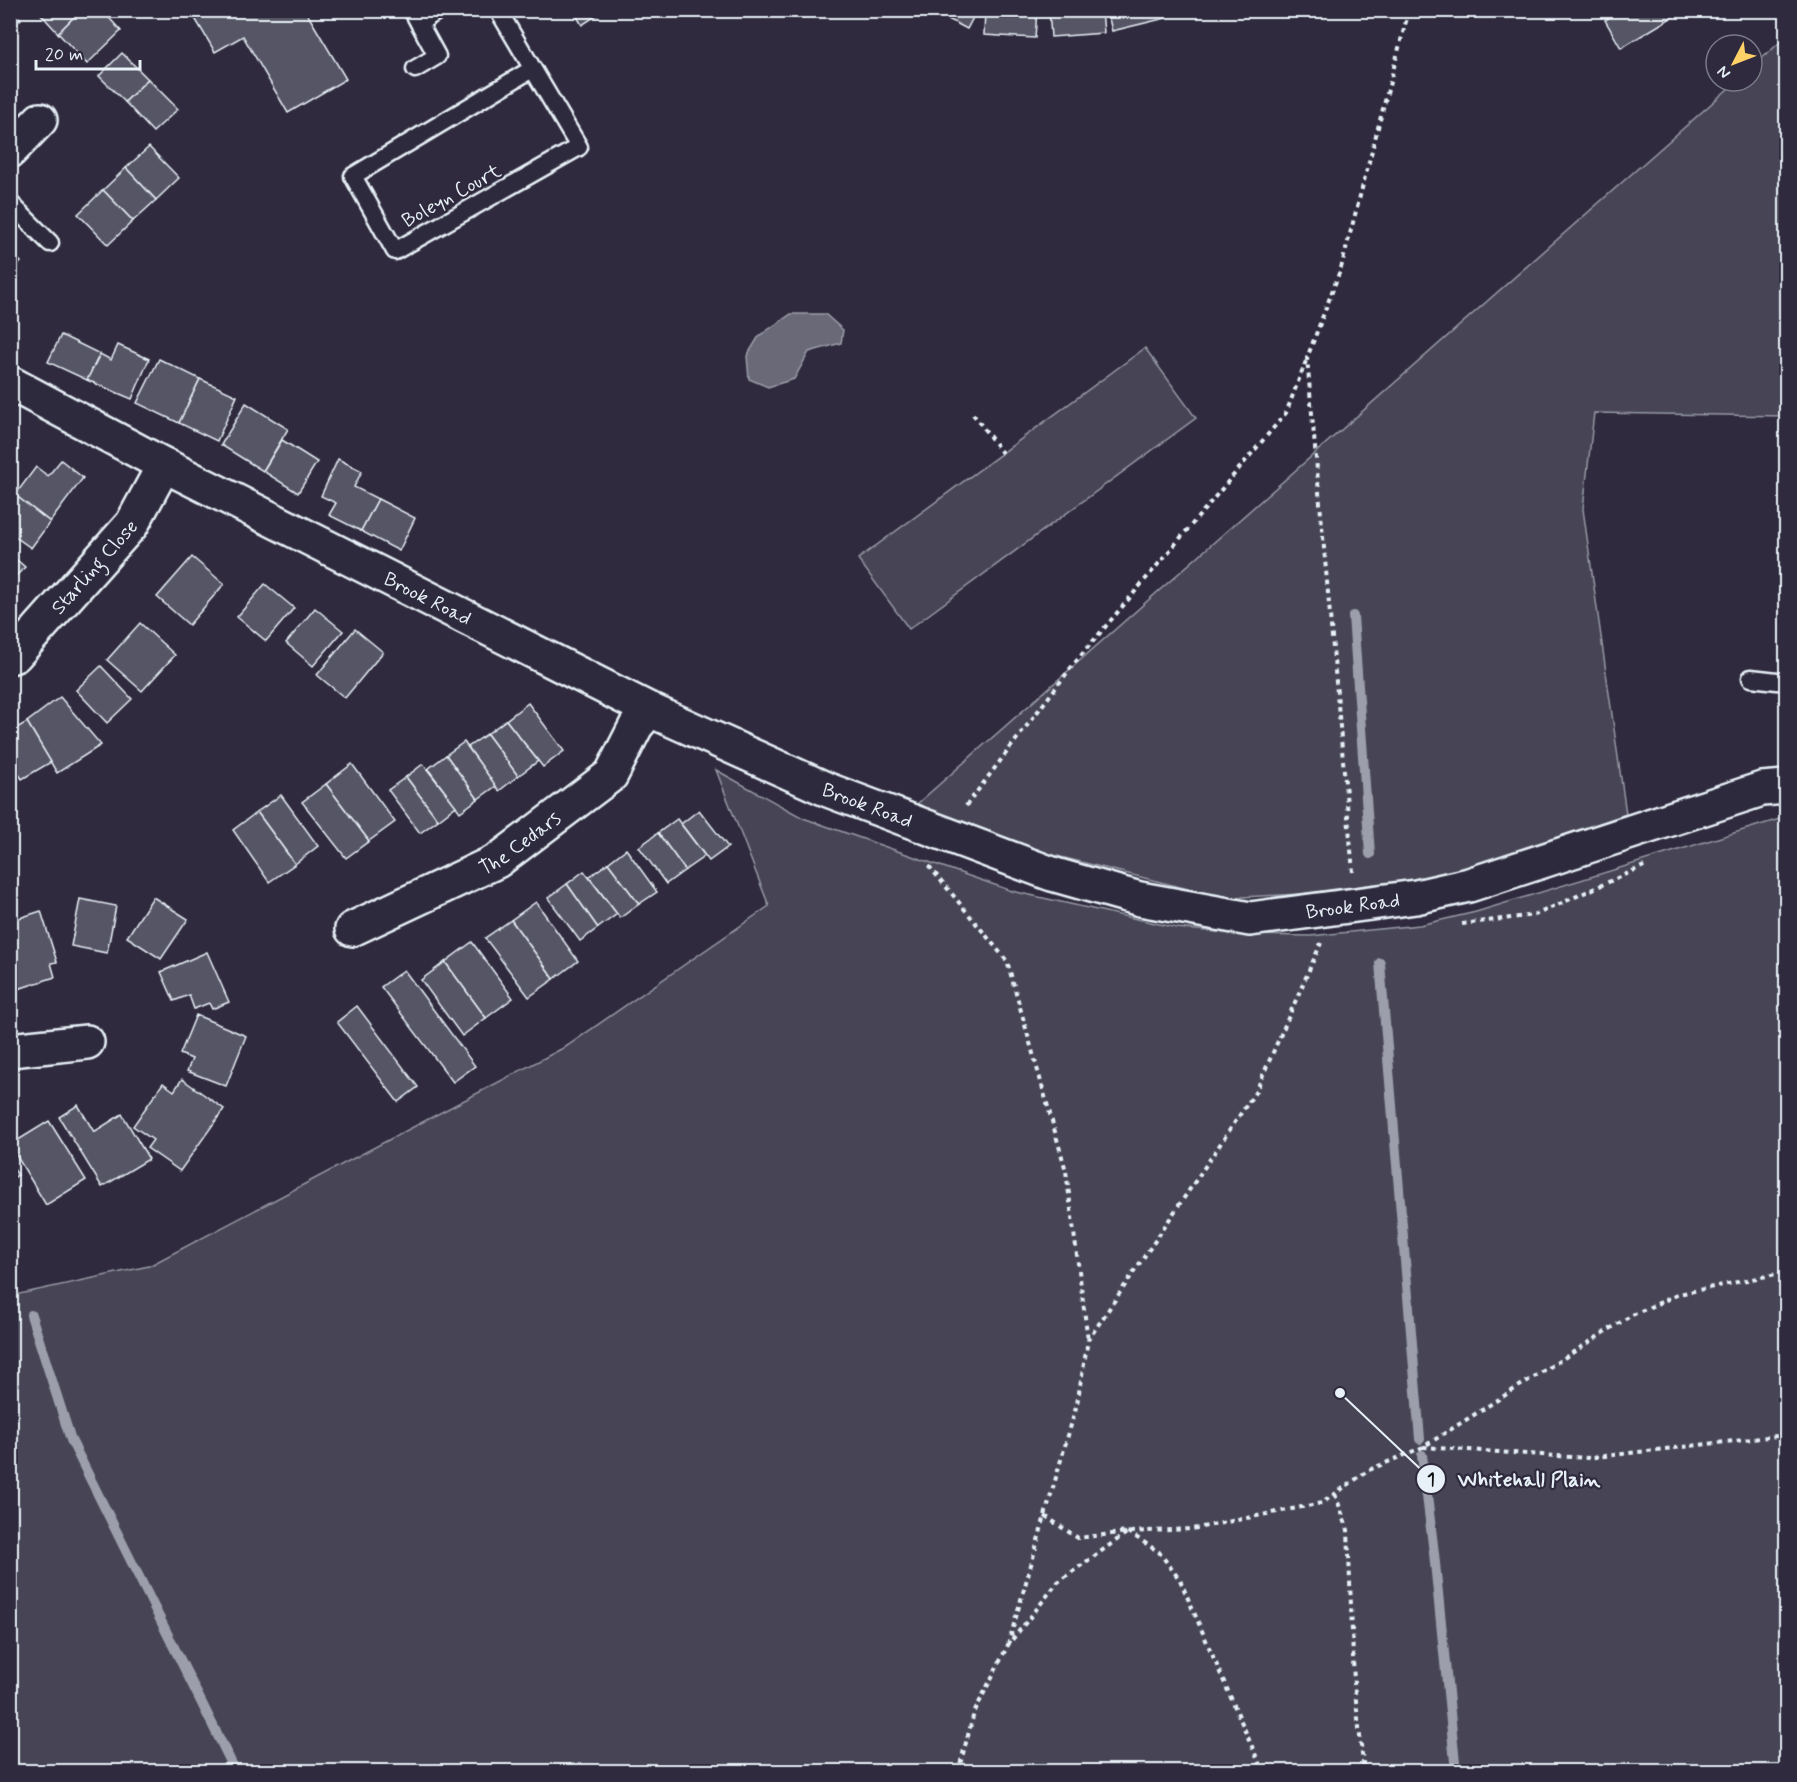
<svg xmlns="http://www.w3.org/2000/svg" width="1797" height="1782" viewBox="0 0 1797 1782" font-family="Mynerve,sans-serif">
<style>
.green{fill:#464455;stroke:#979aa6;stroke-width:1.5}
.water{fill:#696978;stroke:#9c9fab;stroke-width:1.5}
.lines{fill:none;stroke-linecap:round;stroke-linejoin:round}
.stream{stroke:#9c9fab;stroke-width:10}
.building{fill:#575565;stroke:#e8f1f8;stroke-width:1.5}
.lane-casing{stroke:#e8f1f8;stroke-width:21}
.street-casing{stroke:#e8f1f8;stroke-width:38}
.secondary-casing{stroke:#e8f1f8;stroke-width:38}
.path{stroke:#e8f1f8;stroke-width:4;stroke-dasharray:4.5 4.5;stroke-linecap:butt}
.lane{stroke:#2f2a3d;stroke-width:16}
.street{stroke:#2f2a3d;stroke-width:33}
.secondary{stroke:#2f2a3d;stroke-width:33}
.labels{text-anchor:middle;stroke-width:4.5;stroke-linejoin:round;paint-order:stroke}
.street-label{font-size:20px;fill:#e8f1f8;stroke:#2f2a3d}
.leader{fill:none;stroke:#e8f1f8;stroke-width:2}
.callout-dot{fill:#e8f1f8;stroke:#2f2a3d;stroke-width:2}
.mark-label{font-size:18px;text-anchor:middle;font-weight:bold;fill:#111}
.callout-label{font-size:21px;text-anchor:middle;font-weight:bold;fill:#e8f1f8;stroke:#2f2a3d;stroke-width:4.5;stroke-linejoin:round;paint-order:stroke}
</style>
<rect width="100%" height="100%" fill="#2f2a3d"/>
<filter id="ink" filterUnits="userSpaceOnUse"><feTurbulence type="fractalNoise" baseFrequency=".0167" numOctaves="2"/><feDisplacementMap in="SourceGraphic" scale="12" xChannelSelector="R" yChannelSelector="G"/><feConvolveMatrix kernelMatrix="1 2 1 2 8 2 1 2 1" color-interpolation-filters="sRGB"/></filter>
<g filter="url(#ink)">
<g class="green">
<path d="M 1786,37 L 1786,416 L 1594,413 L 1583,509 L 1626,814 L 1473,867 L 1417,882 L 1335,892 L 1224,898 L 1049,854 L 917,804 L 1737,81 L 1752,81 L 1752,67 Z"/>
<path d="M 1145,348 L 1196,418 L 909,629 L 858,559 Z"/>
<path d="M 716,770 L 803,818 L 1012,891 L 1177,928 L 1247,935 L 1310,936 L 1420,925 L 1476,912 L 1786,817 L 1786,1771 L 11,1771 L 10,1296 L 149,1266 L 567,1046 L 769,906 Z"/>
</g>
<path class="water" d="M 791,314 L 825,314 L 843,330 L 841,343 L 809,352 L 794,379 L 768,387 L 749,379 L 747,356 L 759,336 Z"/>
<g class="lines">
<g class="stream">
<path d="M 1353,616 L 1370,854"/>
<path d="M 1380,963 L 1420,1439"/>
<path d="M 31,1315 L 71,1440 L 236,1772"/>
<path d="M 1422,1455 L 1434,1553 L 1456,1772"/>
</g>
</g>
<g class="building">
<path d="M 10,10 L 21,19 L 10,30 Z"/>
<path d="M 37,10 L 81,10 L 58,33 Z"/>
<path d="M 81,10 L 102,10 L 121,31 L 87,64 L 58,33 Z"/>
<path d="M 190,10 L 305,10 L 346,79 L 288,113 L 243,36 L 215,52 Z"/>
<path d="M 573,10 L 605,10 L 582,25 Z"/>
<path d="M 931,10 L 977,10 L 967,29 Z"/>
<path d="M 985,10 L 1037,10 L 1035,38 L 984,35 Z"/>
<path d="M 1049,10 L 1102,10 L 1104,33 L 1051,37 Z"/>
<path d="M 1107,10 L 1164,10 L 1166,18 L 1112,31 Z"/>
<path d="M 1621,10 L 1680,10 L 1681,12 L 1621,48 L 1605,20 Z"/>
<path d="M 122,53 L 148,79 L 125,102 L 99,76 Z"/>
<path d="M 148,79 L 178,109 L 153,132 L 125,102 Z"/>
<path d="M 149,147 L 179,178 L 156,200 L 126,168 Z"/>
<path d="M 126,168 L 156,200 L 133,221 L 103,190 Z"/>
<path d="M 103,190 L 133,221 L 108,245 L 78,214 Z"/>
<path d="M 10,252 L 21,262 L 10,273 Z"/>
<path d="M 61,335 L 100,354 L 87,380 L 48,362 Z"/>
<path d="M 118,345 L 149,359 L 132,399 L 87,380 L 100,354 L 111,360 Z"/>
<path d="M 159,359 L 200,379 L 179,423 L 137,403 Z"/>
<path d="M 200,379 L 237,396 L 217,441 L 179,423 Z"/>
<path d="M 246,403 L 288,429 L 263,471 L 221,445 Z"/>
<path d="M 282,440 L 317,462 L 298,493 L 263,471 Z"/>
<path d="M 338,459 L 362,471 L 354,487 L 378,499 L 361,531 L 329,515 L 336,503 L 321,496 Z"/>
<path d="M 61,460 L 83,478 L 50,522 L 15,495 L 36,467 L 48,476 Z"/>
<path d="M 15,495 L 50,522 L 31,548 L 10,533 L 10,501 Z"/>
<path d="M 378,499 L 415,518 L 399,551 L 361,531 Z"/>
<path d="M 10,554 L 25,567 L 10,582 Z"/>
<path d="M 192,557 L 224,584 L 189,625 L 157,597 Z"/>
<path d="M 265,584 L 294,608 L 266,641 L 237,617 Z"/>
<path d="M 315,608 L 343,631 L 313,666 L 286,643 Z"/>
<path d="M 140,623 L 175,655 L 142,691 L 107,660 Z"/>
<path d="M 355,629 L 383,652 L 345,698 L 317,675 Z"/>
<path d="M 101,666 L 132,699 L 107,723 L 76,690 Z"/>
<path d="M 60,697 L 101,745 L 57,773 L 27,722 Z"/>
<path d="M 528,703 L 564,751 L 543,767 L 506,720 Z"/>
<path d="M 506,720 L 538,761 L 518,776 L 487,734 Z"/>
<path d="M 27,722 L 51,762 L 22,779 L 10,760 L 10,732 Z"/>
<path d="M 487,734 L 518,776 L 499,791 L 468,747 Z"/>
<path d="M 464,742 L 496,786 L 478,799 L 446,755 Z"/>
<path d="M 446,755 L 478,799 L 460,812 L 428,769 Z"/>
<path d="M 352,764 L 395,822 L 369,841 L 326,784 Z"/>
<path d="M 423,764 L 456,806 L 438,820 L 406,777 Z"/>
<path d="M 406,777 L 438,820 L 420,833 L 388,790 Z"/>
<path d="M 326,784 L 369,841 L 346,858 L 302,802 Z"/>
<path d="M 281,795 L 318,846 L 295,864 L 257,812 Z"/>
<path d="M 699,810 L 728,847 L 709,861 L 681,824 Z"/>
<path d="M 257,812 L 295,864 L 269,882 L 233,830 Z"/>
<path d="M 677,819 L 705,856 L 685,870 L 658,833 Z"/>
<path d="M 658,833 L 685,870 L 666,884 L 639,847 Z"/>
<path d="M 626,849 L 657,892 L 639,904 L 608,863 Z"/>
<path d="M 608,863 L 639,904 L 620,918 L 589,877 Z"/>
<path d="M 584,871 L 617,914 L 598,928 L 567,884 Z"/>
<path d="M 567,884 L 598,928 L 580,941 L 548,898 Z"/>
<path d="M 153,897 L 188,919 L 161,959 L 127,937 Z"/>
<path d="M 80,899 L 116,906 L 107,953 L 71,946 Z"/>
<path d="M 536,902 L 578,961 L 554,979 L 511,920 Z"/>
<path d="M 41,911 L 57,962 L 51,963 L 55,977 L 18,989 L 10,966 L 10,921 Z"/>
<path d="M 511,920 L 554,979 L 529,997 L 485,938 Z"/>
<path d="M 472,942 L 513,998 L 486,1018 L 445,962 Z"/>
<path d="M 207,952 L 229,1002 L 212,1009 L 209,1003 L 194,1009 L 189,995 L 174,1001 L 161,972 Z"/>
<path d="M 445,962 L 486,1018 L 462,1036 L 421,980 Z"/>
<path d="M 404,970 L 475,1066 L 453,1082 L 381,987 Z"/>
<path d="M 10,988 L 17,1005 L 10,1007 Z"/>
<path d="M 357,1006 L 418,1087 L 398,1102 L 337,1022 Z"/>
<path d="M 196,1015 L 246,1036 L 226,1086 L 187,1071 L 192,1059 L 180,1054 Z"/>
<path d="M 182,1079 L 224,1109 L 180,1171 L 147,1148 L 153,1140 L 133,1126 L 163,1083 L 174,1091 Z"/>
<path d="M 78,1105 L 94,1132 L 122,1114 L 149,1159 L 102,1187 L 59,1117 Z"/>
<path d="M 49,1121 L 86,1180 L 46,1205 L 10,1145 Z"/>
<path d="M 10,1164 L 18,1175 L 10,1180 Z"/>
</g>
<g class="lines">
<defs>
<g id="lane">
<path d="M 412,10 L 437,56 L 415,69"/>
<path d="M 498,10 L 579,147 L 395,251 L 353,176 L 532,69"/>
<path d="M 419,23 L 439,10"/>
<path d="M 10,203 L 50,243"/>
<path d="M 1751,678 L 1786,682"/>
</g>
<g id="street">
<path d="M 10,151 L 40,120"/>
<path id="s1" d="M 10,657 L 15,655 L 132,524 L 164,465"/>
<path id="s2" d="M 352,929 L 497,861 L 611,775 L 636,726 L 650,710"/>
<path d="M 10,1050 L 87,1042"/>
</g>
<g id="secondary">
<path id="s3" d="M 10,383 L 164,465 L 650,710 L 828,790 L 1052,874 L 1140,899 L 1250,919 L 1416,897 L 1469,885 L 1762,789 L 1786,787"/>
</g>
</defs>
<use href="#lane" class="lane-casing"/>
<use href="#street" class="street-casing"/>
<use href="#secondary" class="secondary-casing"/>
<g class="path">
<path d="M 973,414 L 1002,453"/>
<path d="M 966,806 L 1073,665 L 1286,413 L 1306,361"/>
<path d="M 929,866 L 1007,961 L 1066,1171 L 1088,1340"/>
<path d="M 1353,872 L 1307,358 L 1341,268 L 1409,10"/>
<path d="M 1462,924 L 1535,915 L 1644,866"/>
<path d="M 1423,1447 L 1587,1458 L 1786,1435"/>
<path d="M 1335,1494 L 1348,1530 L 1354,1683 L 1364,1772"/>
<path d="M 1045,1516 L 1078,1538 L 1128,1532 L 1159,1552 L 1180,1580 L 1263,1772"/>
<path d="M 1008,1645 L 1077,1404 L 1088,1340 L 1256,1091 L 1321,943"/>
<path d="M 958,1772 L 974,1713 L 1008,1645 L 1058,1582 L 1128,1532 L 1192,1529 L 1322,1503 L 1369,1470 L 1423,1447 L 1632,1315 L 1679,1294 L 1786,1272"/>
</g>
<use href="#lane" class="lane"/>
<use href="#street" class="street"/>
<use href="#secondary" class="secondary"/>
</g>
</g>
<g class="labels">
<g class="street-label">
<text transform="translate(451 195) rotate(-29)" y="7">Boleyn Court</text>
<text dy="7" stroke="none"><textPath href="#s1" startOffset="124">Starling Close</textPath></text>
<text dy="7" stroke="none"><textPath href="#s3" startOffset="470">Brook Road</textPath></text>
<text dy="7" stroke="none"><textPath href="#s3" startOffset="956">Brook Road</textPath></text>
<text dy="7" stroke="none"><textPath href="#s2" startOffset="189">The Cedars</textPath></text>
<text dy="7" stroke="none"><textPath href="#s3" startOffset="1460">Brook Road</textPath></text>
</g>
</g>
<path class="leader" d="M1340 1393L1431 1479"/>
<g class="callout-dot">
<circle cx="1340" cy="1393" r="6"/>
<circle cx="1431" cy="1479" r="15"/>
</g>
<g class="mark-label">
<text x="1431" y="1485">1</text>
</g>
<g class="callout-label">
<text x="1529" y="1486">Whitehall Plain</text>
</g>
<rect width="1797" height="1782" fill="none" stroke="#2f2a3d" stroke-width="36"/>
<rect x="18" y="18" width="1761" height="1746" fill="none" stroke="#e8f1f8" stroke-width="2" filter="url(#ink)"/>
<g transform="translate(1734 63) rotate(228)"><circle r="28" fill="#2f2a3d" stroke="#797a88" stroke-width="1.5"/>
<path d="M0-4.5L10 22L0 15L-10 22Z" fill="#ffd166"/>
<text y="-9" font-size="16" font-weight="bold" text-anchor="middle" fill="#e8f1f8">N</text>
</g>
<path d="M36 60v9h104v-9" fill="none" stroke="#e8f1f8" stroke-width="3"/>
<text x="45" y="60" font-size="18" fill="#e8f1f8" stroke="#2f2a3d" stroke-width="4.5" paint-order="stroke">20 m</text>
</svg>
